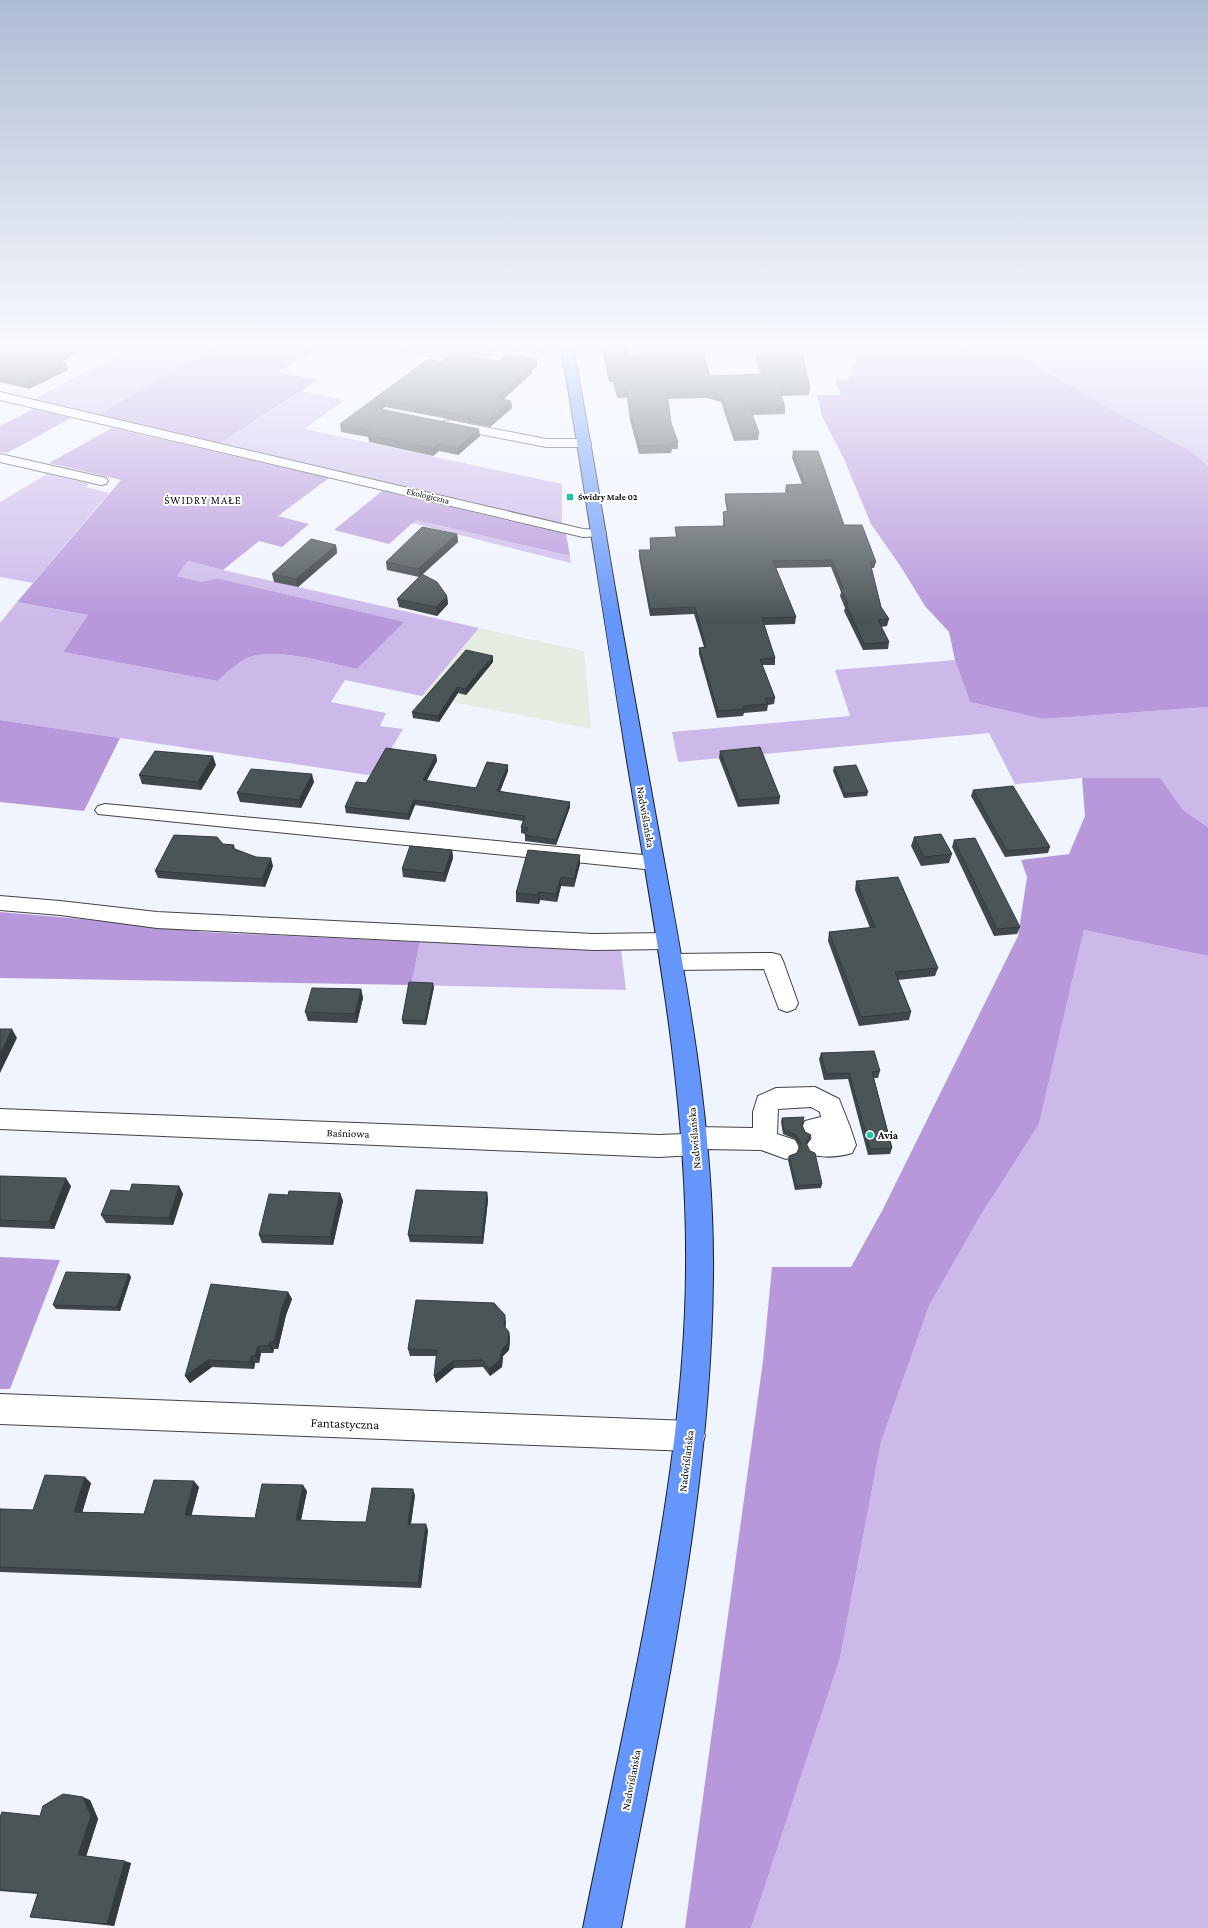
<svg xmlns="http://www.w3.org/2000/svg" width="1208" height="1928" viewBox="0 0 1208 1928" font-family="'Crimson Pro',serif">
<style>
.industrial{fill:#e5ede3}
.green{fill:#ccb9ea}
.forest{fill:#b798db}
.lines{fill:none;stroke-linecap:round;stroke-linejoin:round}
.minor-casing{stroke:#424242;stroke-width:2}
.major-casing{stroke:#202020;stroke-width:2}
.minor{fill:#fff;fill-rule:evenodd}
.major{fill:#6596fb;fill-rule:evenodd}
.wall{fill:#40484b}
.shaded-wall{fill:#343b3d}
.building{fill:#4b5457;stroke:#343b3d}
.poi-dot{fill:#23c2ac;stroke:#fff;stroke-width:1.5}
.labels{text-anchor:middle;stroke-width:4;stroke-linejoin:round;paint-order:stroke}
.far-street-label{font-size:9px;fill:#0f0f0f;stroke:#fff}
.far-poi-label{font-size:9px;font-weight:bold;fill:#0f0f0f;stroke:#fff;text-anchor:start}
.far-quarter-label{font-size:11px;letter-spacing:1px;fill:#0f0f0f;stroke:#fff}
.street-label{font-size:11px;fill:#0f0f0f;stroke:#fff}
.poi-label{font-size:11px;font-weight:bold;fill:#0f0f0f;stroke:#fff;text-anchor:start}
.near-street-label{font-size:13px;fill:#0f0f0f;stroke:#fff}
</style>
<rect width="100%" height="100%" fill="#f0f4ff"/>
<path class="industrial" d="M 479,628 L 584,651 L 591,729 L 422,696 Z"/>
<g class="green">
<path d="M 130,349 L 213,349 L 97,415 L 32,400 Z"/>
<path d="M 1014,349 L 1208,349 L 1208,466 C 1182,444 1151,432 1121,415 C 1085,395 1049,373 1014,349 Z"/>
<path d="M 302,391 L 345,400 L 304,429 L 562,484 L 562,525 L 219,444 Z"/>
<path d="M 47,474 L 89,484 L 86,487 L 109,493 L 33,583 L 0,577 L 0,502 Z"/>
<path d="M 416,520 L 570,556 L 571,563 L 412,523 Z"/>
<path d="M 188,561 L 223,570 L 479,628 L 422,696 L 345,680 L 331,702 L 386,713 L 380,726 L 403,729 L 375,776 L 0,720 L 0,623 L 17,602 L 88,615 L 63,652 L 217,681 C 227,672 239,660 253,656 C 284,649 326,663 357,669 L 403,622 L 217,578 L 202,582 L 177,576 Z"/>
<path d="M 955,660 L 970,702 L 1043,719 L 1208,707 L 1208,827 L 1183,810 L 1159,778 L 1082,778 L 1015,784 L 989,733 L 678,762 L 672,732 L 850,716 L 835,670 Z"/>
<path d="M 1084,930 L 1208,956 L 1208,1928 L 751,1928 L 840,1658 L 881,1442 L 929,1306 L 979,1218 L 1039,1124 Z"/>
<path d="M 420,942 L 547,948 L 621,949 L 626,990 L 411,985 Z"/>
</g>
<g class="forest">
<path d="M 213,349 L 315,349 L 278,372 L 318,380 L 219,444 L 97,415 Z"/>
<path d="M 388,349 L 543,349 L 544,355 L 497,350 L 482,365 Z"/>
<path d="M 959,349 L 1014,349 L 1044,370 L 1121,415 L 1190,451 L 1208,466 L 1208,707 L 1043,719 L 970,702 L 955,660 L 949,632 L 925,606 L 901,567 L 871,524 L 844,459 L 822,416 L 817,395 L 841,395 L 835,380 L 849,379 L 849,376 L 857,373 L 851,372 L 857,353 L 961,351 Z"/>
<path d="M 34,409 L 71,418 L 7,453 L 0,452 L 0,426 Z"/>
<path d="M 112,428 L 329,478 L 278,516 L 309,524 L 282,547 L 259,541 L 223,570 L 188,561 L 177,576 L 202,582 L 217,578 L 404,622 L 357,669 C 326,663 285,649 253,656 C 239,660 228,672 217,681 L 63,652 L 88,615 L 17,602 L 121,480 L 49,463 Z"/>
<path d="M 382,491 L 566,534 L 570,556 L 416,520 L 389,544 L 334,530 Z"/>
<path d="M 0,720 L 120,738 L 84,811 L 0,802 Z"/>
<path d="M 1082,778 L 1160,778 L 1183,810 L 1208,827 L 1208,956 L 1084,930 L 1039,1124 L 979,1218 L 929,1306 L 881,1442 L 840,1658 L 751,1928 L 685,1928 L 763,1361 L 772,1267 L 851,1267 L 882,1211 L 1018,936 L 1027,877 L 1021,860 L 1069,854 L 1085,816 Z"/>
<path d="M 0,912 L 117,922 L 204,932 L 420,942 L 411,985 L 0,978 Z"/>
<path d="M 0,1257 L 60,1260 L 10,1389 L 0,1389 Z"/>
</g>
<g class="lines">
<defs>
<g id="minor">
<path d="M 0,392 L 583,529 L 604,530 L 606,533 L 604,536 L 583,537 L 0,400 Z"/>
<path d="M 449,420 L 546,439 L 584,439 L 589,440 L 591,443 L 589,446 L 584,447 L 546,447 L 444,427 L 443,424 L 444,421 Z"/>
<path d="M 0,454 L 106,478 L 108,481 L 106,484 L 101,485 L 0,462 Z"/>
<path d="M 105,804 L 654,856 L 661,858 L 664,863 L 661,868 L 654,870 L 98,814 L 95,810 L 98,806 Z"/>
<path d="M 0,896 L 60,901 L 157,912 L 594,934 L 667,933 L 675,935 L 678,941 L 675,947 L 667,949 L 594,950 L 157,928 L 60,915 L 0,910 Z"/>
<path d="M 772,953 L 780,955 L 783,961 L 798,1003 L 795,1009 L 787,1012 L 779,1009 L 764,969 L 671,970 L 663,968 L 660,962 L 663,956 L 671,954 Z"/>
<path d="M 815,1087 L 839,1099 L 850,1127 L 856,1145 L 852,1153 C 839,1157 823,1158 810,1154 L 806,1146 L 812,1138 L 805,1135 L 802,1128 L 805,1121 L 821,1117 L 820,1112 L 811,1107 L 778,1109 L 777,1134 L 795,1140 L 799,1148 L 795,1156 L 786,1159 L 761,1150 L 705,1149 L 704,1152 L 695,1155 L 659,1157 L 0,1129 L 0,1109 L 659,1135 L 684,1134 L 686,1131 L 695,1127 L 753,1128 L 753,1112 L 758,1096 L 776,1088 Z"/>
<path d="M 0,1394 L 690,1421 L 701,1425 L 705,1436 L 701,1447 L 690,1451 L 0,1424 Z"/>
</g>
<path id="major" d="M 561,349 L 573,349 C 586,415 597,481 608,547 C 621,626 636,705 650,784 C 679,946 715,1111 713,1277 C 711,1497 662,1713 621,1928 L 583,1928 C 603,1828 625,1729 644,1629 C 666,1511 685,1391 686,1271 C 688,1099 655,930 627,761 C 615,687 603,613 592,539 C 582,476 573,412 561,349 Z"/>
</defs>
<use href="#minor" class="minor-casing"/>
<use href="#major" class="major-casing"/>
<use href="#minor" class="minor"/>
<use href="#major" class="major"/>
</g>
<g class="wall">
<path d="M 0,349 L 86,349 L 61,362 L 66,363 L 68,370 L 29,389 L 0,382 Z"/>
<path d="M 602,349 L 627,349 L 628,355 L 679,354 L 679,351 L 710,376 L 761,374 L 756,360 L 757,353 L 810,388 L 809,395 L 781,396 L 785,407 L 785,414 L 752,415 L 759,433 L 758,440 L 734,441 L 721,402 L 707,398 L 668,399 L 671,423 L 678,442 L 678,449 L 672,449 L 671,453 L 639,454 L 630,420 L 627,398 L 617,398 L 613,382 L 609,382 Z"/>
<path d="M 537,359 L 537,366 L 532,370 L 532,373 L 503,400 L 511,401 L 512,408 L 490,427 L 385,407 L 381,410 L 480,436 L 458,455 L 439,451 L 433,456 L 369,442 L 368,437 L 341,432 L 340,424 L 442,362 L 499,361 Z"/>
<path d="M 793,451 L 844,525 L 876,562 L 874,568 L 871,568 L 881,607 L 889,619 L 887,626 L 881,627 L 889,642 L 888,649 L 863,650 L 844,611 L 845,608 L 840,596 L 841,592 L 831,567 L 776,568 L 796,617 L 795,624 L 764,625 L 775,658 L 775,665 L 762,665 L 775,698 L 774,704 L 768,705 L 767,711 L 744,713 L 743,716 L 717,718 L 699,654 L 699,648 L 704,647 L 694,614 L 650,616 L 639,557 L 639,550 L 650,550 L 650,538 L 676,537 L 675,527 L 723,526 L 723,512 L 727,512 L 725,501 L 725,494 L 786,494 L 785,491 L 786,485 L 802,484 L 792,458 Z"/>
<path d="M 457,534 L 458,542 L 422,575 L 447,596 L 448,604 L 437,616 L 399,607 L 397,599 L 419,577 L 387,570 L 386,562 Z"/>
<path d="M 336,545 L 337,553 L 298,587 L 274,582 L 272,574 Z"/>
<path d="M 493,662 L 466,695 L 458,693 L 439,722 L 413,718 L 412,712 Z"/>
<path d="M 720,751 L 780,797 L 779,804 L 738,807 L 719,758 Z"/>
<path d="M 436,755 L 437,761 L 426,781 L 476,788 L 508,765 L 508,771 L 500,791 L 570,807 L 556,845 L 525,841 L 525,834 L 521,833 L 521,827 L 523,821 L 415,805 L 409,820 L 346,813 L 345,807 L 366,783 Z"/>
<path d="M 216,765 L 201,790 L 142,784 L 139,775 Z"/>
<path d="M 834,767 L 868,792 L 867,796 L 844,798 L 833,771 Z"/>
<path d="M 314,782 L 301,808 L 240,802 L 237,793 Z"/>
<path d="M 973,790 L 1050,847 L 1048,853 L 1005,857 L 971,796 Z"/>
<path d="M 914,837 L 952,854 L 949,863 L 921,866 L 911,846 Z"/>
<path d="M 954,840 L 1020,927 L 1017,934 L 994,936 L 952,847 Z"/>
<path d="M 223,844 L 234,845 L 235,849 L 273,866 L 265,887 L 158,878 L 155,871 Z"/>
<path d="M 452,850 L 453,858 L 445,882 L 403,877 L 402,869 Z"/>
<path d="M 580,855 L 580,864 L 574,887 L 561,886 L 557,902 L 540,900 L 539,904 L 516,902 L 516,893 Z"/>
<path d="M 856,881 L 938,968 L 935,976 L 898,980 L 911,1012 L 909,1020 L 859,1026 L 828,941 L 829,932 L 870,928 L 855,890 Z"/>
<path d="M 434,987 L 426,1025 L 403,1024 L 402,1020 Z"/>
<path d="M 361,989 L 363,998 L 357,1023 L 308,1021 L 305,1012 Z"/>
<path d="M 821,1053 L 880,1071 L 878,1078 L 874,1078 L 892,1148 L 890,1154 L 868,1155 L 848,1079 L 824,1080 L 819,1059 Z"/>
<path d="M 782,1118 L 804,1121 L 802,1125 L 805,1132 L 811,1135 L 810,1139 L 806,1144 L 822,1184 L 821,1188 L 795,1190 L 788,1160 L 789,1156 L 797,1153 L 800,1147 L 795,1139 L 783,1134 L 781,1122 Z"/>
<path d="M 0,1176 L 71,1186 L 54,1229 L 0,1227 Z"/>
<path d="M 179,1186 L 183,1194 L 173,1225 L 106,1223 L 101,1215 L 130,1191 Z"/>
<path d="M 487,1192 L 488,1200 L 483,1244 L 410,1242 L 408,1235 Z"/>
<path d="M 340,1193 L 343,1201 L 333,1245 L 262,1243 L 259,1235 L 288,1195 Z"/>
<path d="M 129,1274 L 131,1277 L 120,1311 L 56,1309 L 53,1305 Z"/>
<path d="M 288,1292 L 292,1299 L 286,1315 L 278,1349 L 274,1349 L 273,1353 L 261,1353 L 259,1363 L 255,1363 L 254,1369 L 212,1367 L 190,1383 L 185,1376 Z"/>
<path d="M 506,1322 L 505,1328 L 509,1332 L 510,1339 L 509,1350 L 503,1356 L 502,1367 L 490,1376 L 483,1367 L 454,1368 L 436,1383 L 437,1356 L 410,1356 L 408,1349 Z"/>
<path d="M 91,1483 L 82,1512 L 144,1514 L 199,1487 L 191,1516 L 255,1518 L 307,1491 L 301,1520 L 366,1522 L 415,1495 L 411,1524 L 428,1530 L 421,1588 L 0,1572 L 0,1509 L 33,1510 Z"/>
<path d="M 90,1800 L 98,1819 L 86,1856 L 131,1863 L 114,1926 L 30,1917 L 38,1894 L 0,1891 L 0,1817 L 40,1816 Z"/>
</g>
<g class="shaded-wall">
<path d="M 70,349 L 86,349 L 52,366 L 49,359 Z"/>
<path d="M 537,359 L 537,366 L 532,370 L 532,373 L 497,405 L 496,398 L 529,366 Z"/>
<path d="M 66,363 L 68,370 L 29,389 L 27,382 Z"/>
<path d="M 384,400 L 385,407 L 378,412 L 377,405 Z"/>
<path d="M 511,401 L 512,408 L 490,427 L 489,420 Z"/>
<path d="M 479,429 L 480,436 L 458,455 L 457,448 Z"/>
<path d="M 438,444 L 439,451 L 433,456 L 433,448 Z"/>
<path d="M 457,534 L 458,542 L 419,577 L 418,569 Z"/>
<path d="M 336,545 L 337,553 L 298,587 L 296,579 Z"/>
<path d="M 447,596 L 448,604 L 437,616 L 436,607 Z"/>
<path d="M 493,656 L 493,662 L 466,695 L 465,689 Z"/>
<path d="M 457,687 L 458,693 L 439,722 L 438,716 Z"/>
<path d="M 436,755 L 437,761 L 424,786 L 423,780 Z"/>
<path d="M 213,756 L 216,765 L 201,790 L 198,782 Z"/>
<path d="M 508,765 L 508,771 L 498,797 L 497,791 Z"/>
<path d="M 312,774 L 314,782 L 301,808 L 299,800 Z"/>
<path d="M 414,800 L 415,805 L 409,820 L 408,814 Z"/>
<path d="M 570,802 L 570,807 L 556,845 L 556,840 Z"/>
<path d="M 452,850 L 453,858 L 445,882 L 444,873 Z"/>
<path d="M 580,855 L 580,864 L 574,887 L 574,879 Z"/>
<path d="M 271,858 L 273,866 L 265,887 L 262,879 Z"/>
<path d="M 561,877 L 561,886 L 557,902 L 556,894 Z"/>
<path d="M 539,892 L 540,900 L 539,904 L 538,895 Z"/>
<path d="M 433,983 L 434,987 L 426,1025 L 425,1021 Z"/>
<path d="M 361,989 L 363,998 L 357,1023 L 355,1014 Z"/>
<path d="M 12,1029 L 17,1038 L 0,1073 L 0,1054 Z"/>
<path d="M 811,1135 L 810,1139 L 805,1147 L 806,1143 Z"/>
<path d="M 66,1178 L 71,1186 L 54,1229 L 49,1222 Z"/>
<path d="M 179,1186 L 183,1194 L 173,1225 L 169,1218 Z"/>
<path d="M 487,1192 L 488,1200 L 483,1244 L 482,1237 Z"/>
<path d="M 340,1193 L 343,1201 L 333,1245 L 330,1237 Z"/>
<path d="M 129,1274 L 131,1277 L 120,1311 L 117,1307 Z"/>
<path d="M 288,1292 L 292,1299 L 286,1315 L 278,1349 L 274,1342 L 282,1308 Z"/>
<path d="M 505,1315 L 506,1322 L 505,1333 L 504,1326 Z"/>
<path d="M 509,1332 L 510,1339 L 509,1350 L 503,1356 L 502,1367 L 490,1376 L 489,1369 L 502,1349 Z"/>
<path d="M 270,1342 L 274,1349 L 273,1353 L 269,1346 Z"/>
<path d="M 258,1346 L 261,1353 L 259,1363 L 255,1356 Z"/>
<path d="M 251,1356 L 255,1363 L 254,1369 L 250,1362 Z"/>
<path d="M 208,1360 L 212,1367 L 190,1383 L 185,1376 Z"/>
<path d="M 453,1361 L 454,1368 L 436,1383 L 434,1376 Z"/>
<path d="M 85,1477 L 91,1483 L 81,1517 L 74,1512 Z"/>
<path d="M 194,1481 L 199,1487 L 190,1521 L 185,1515 Z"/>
<path d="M 303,1485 L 307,1491 L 300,1525 L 296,1520 Z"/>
<path d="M 413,1489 L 415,1495 L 410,1529 L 408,1524 Z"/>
<path d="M 426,1524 L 428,1530 L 421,1588 L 418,1583 Z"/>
<path d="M 83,1797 L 90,1800 L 98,1819 L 86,1857 L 78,1855 Z"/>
<path d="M 125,1861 L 131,1863 L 114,1926 L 107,1924 Z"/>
</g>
<g class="building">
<path d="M 0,349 L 70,349 L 49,359 L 66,363 L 27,382 L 0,375 Z"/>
<path d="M 604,349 L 627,349 L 628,355 L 680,354 L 679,351 L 703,351 L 710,376 L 764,374 L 757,353 L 802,353 L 810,388 L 779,389 L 785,407 L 750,408 L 759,433 L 735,434 L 721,395 L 708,391 L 667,392 L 671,423 L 678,442 L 671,442 L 672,445 L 640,446 L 630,412 L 627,391 L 617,391 L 613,375 L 609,375 Z"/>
<path d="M 451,354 L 499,361 L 507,354 L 537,359 L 529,366 L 532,366 L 496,398 L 511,401 L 489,420 L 384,400 L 377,405 L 380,409 L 479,429 L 457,448 L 438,444 L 433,448 L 368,435 L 373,431 L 340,424 L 428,359 L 442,362 Z"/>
<path d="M 793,451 L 818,451 L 844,525 L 862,525 L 876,562 L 870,562 L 881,607 L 889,619 L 878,620 L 889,642 L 864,644 L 846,604 L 848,604 L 841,589 L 843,588 L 832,560 L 773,561 L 796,617 L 762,618 L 775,658 L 760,659 L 775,698 L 765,698 L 768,704 L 743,706 L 744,709 L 718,711 L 699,648 L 706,647 L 695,607 L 650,609 L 639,550 L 651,550 L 650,538 L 677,537 L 675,527 L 725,526 L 723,512 L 728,511 L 725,494 L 789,493 L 786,485 L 805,484 Z"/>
<path d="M 422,527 L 457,534 L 418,569 L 386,562 Z"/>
<path d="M 311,539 L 336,545 L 296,579 L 272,574 Z"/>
<path d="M 422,574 L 437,582 L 447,596 L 436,607 L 397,599 Z"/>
<path d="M 466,650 L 493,656 L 465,689 L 457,687 L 438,716 L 412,712 Z"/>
<path d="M 760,747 L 780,797 L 739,800 L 720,751 Z"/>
<path d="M 386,748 L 436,755 L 423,780 L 476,788 L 487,762 L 508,765 L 497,791 L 570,802 L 556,840 L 525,835 L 528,828 L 521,827 L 525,816 L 414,800 L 408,814 L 345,807 L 356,782 L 366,783 Z"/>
<path d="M 155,751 L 213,756 L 198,782 L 139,775 Z"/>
<path d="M 856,765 L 868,792 L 845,794 L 834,767 Z"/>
<path d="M 251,769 L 312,774 L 299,800 L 237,793 Z"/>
<path d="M 1013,786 L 1050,847 L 1007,851 L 973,790 Z"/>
<path d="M 941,834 L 952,854 L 924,857 L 914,837 Z"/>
<path d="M 174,835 L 217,837 L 223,844 L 234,845 L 232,848 L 256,857 L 271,858 L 262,879 L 155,871 Z"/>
<path d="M 975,838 L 1020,927 L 997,929 L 954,840 Z"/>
<path d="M 410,846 L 452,850 L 444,873 L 402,869 Z"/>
<path d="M 528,850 L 580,855 L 574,879 L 561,877 L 556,894 L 539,892 L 538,895 L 516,893 Z"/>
<path d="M 898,877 L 938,968 L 895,972 L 911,1012 L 861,1017 L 829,932 L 875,927 L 856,881 Z"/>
<path d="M 409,982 L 433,983 L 425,1021 L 402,1020 Z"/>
<path d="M 312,988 L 361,989 L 355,1014 L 305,1012 Z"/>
<path d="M 0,1029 L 12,1029 L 0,1054 Z"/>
<path d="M 874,1051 L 880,1071 L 872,1072 L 892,1148 L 870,1149 L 849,1073 L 826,1074 L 821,1053 Z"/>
<path d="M 804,1117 L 802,1125 L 805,1132 L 811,1135 L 806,1143 L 810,1151 L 815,1153 L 822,1184 L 796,1186 L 789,1156 L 797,1153 L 801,1143 L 796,1135 L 784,1130 L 782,1118 Z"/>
<path d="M 0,1176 L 66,1178 L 49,1222 L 0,1220 Z"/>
<path d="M 132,1184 L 179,1186 L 169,1218 L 101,1215 L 111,1190 L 130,1191 Z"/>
<path d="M 416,1190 L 487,1192 L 482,1237 L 408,1235 Z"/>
<path d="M 289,1191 L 340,1193 L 330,1237 L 259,1235 L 269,1194 L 288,1195 Z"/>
<path d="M 66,1272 L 129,1274 L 117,1307 L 53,1305 Z"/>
<path d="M 211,1284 L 288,1292 L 282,1308 L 274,1342 L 270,1342 L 269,1346 L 258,1346 L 255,1356 L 251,1356 L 250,1362 L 208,1360 L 185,1376 Z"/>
<path d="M 416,1300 L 494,1303 L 505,1315 L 504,1326 L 509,1332 L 508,1343 L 502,1349 L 500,1360 L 489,1369 L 482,1360 L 453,1361 L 434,1376 L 437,1350 L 408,1349 Z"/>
<path d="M 45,1475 L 85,1477 L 74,1512 L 144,1514 L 154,1480 L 194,1481 L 185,1515 L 255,1518 L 262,1484 L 303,1485 L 296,1520 L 348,1522 L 366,1522 L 372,1488 L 413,1489 L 408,1524 L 426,1524 L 418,1583 L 0,1567 L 0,1509 L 33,1510 Z"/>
<path d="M 63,1794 L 83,1797 L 91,1816 L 78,1855 L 125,1861 L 107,1924 L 30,1917 L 38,1893 L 0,1890 L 0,1817 L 2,1812 L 40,1816 L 43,1806 Z"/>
</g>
<linearGradient id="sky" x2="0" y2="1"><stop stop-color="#aebcd3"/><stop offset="0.56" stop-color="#f8faff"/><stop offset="1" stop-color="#f8faff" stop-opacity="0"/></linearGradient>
<rect width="1208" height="619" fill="url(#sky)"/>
<g class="poi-dot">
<rect x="566" y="493" width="8" height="8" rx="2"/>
<circle cx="870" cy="1135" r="4"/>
</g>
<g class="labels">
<g class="far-street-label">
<text transform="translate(428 496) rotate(13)" y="3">Ekologiczna</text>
</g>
<g class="far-poi-label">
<text x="578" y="500">Świdry Małe 02</text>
</g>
<g class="far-quarter-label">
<text x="203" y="504">ŚWIDRY MAŁE</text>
</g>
<g class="street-label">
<text transform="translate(646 817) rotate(80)" y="4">Nadwiślańska</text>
<text transform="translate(348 1133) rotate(2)" y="4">Baśniowa</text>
<text transform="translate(694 1138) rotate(-95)" y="4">Nadwiślańska</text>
<text transform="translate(686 1461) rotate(-83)" y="4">Nadwiślańska</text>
<text transform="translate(631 1780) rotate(-79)" y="4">Nadwiślańska</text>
</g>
<g class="poi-label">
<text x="878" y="1139">Avia</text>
</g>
<g class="near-street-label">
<text transform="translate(345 1423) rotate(2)" y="5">Fantastyczna</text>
</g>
</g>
</svg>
